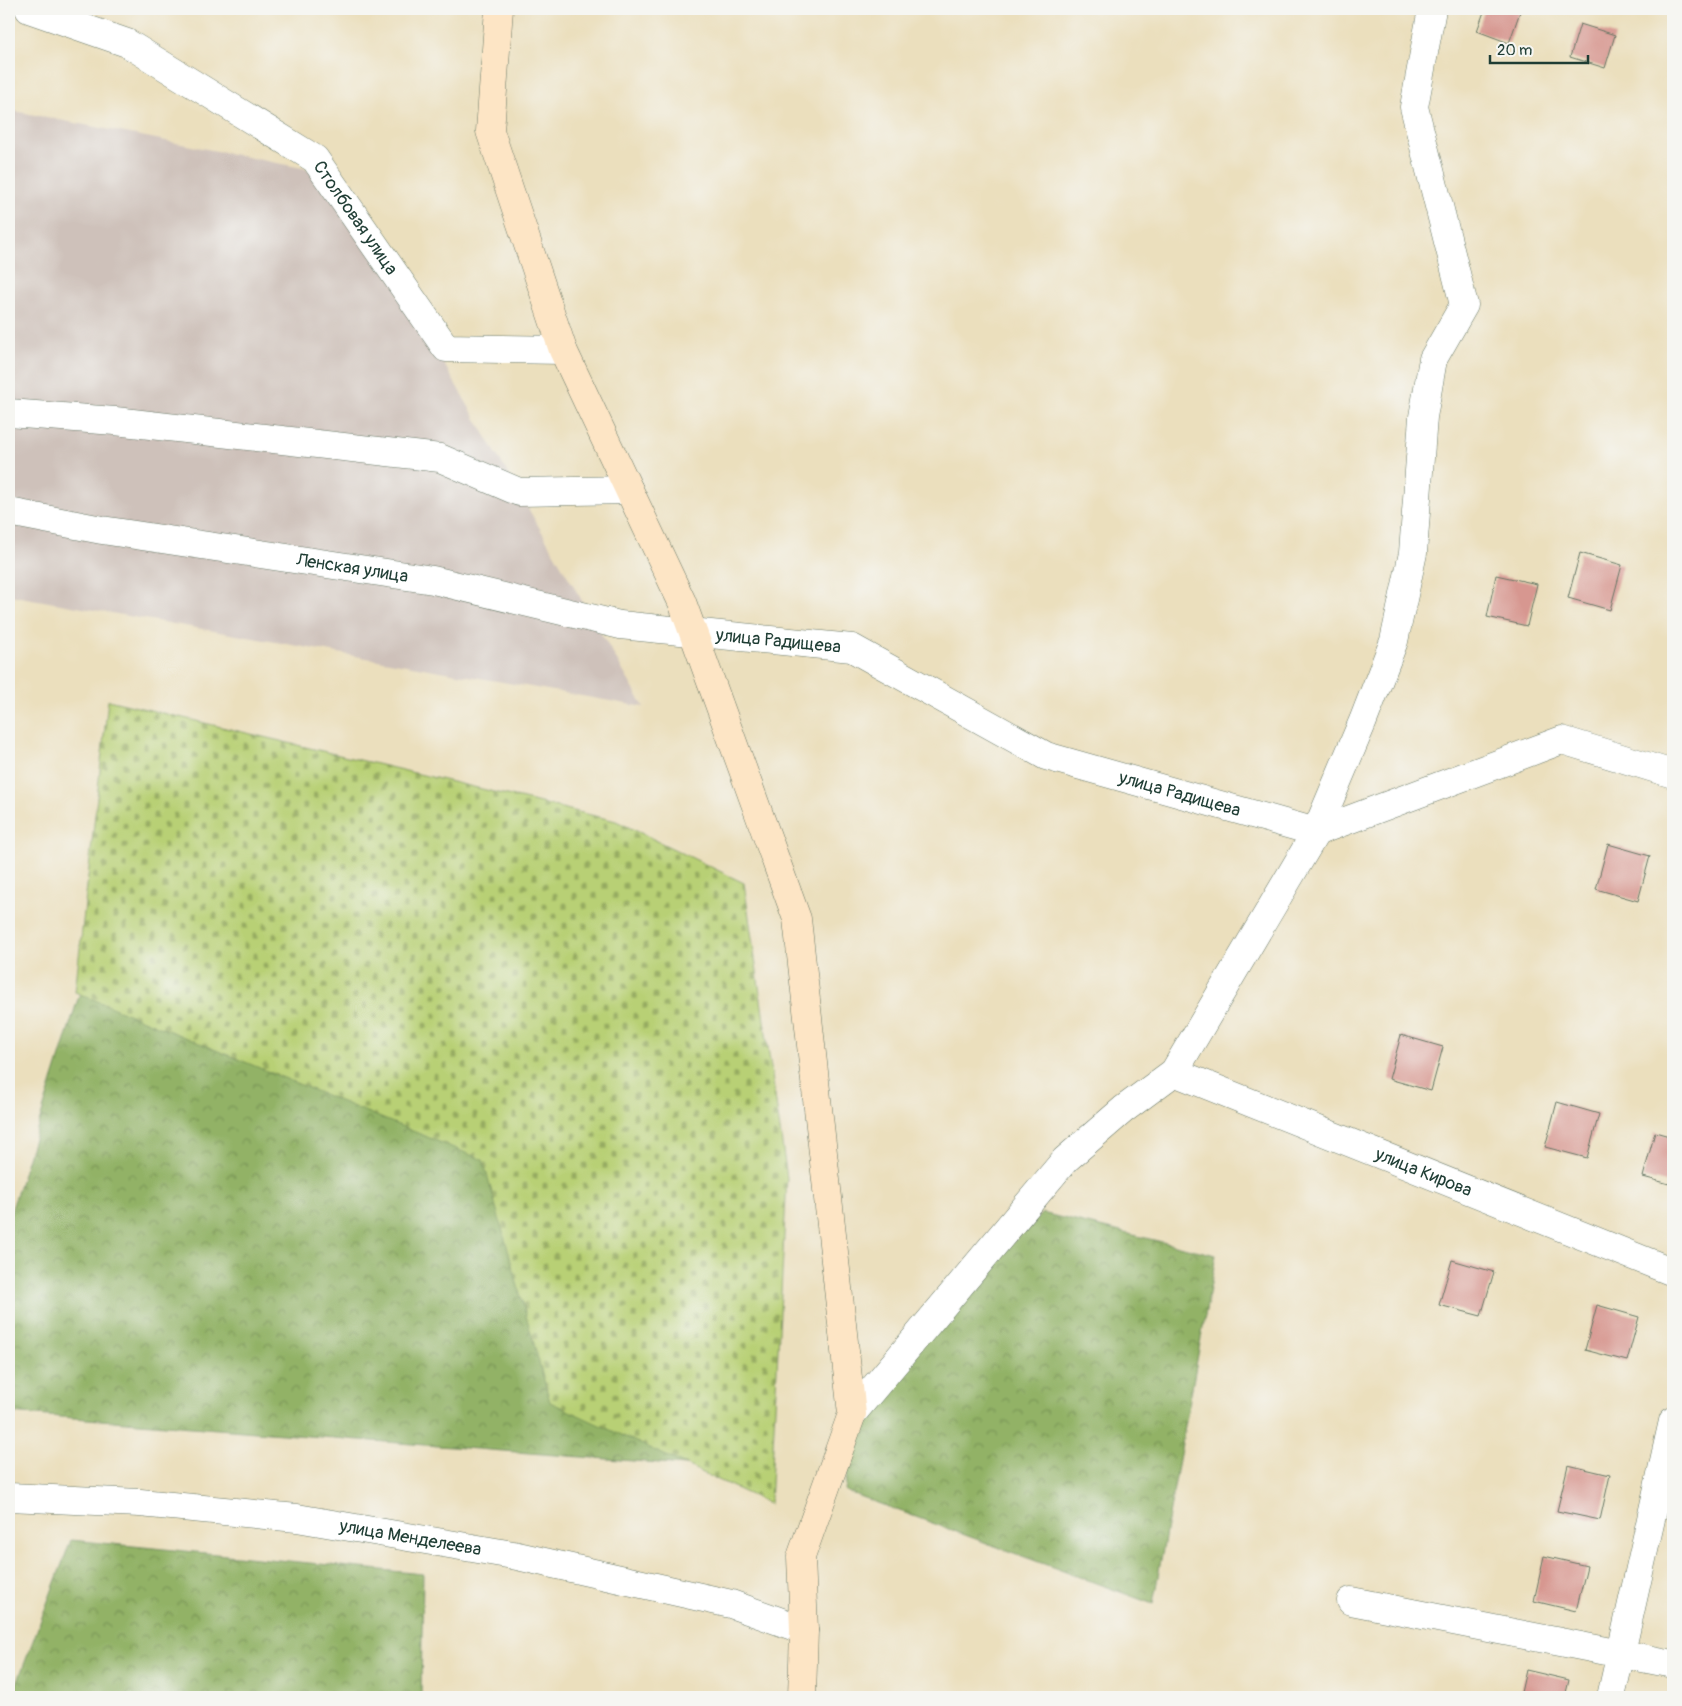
<svg xmlns="http://www.w3.org/2000/svg" width="1682" height="1706" viewBox="0 0 1682 1706" font-family="Pangolin,sans-serif">
<style>
.industrial{fill:#cec1ba}
.forest{fill:url(#forest-crowns);stroke:#58784d}
.cemetery{fill:url(#cemetery-stones);stroke:#6c8654}
.building{fill:#d79790}
.lines{fill:none;stroke-linecap:round;stroke-linejoin:round}
.street-casing{stroke:#667664;stroke-width:29}
.secondary-casing{stroke:#667664;stroke-width:29}
.street{stroke:#fff;stroke-width:28}
.secondary{stroke:#fde5c5;stroke-width:28}
.labels{text-anchor:middle;stroke-width:4;stroke-linejoin:round;paint-order:stroke}
.street-label{font-size:18px;fill:#1f3d34;stroke:#f6f6f2}
</style>
<defs>
<pattern id="forest-crowns" width="20" height="18" patternUnits="userSpaceOnUse" patternTransform="scale(1.25)"><rect width="20" height="18" fill="#92b266"/><path d="M2 6a3 3 0 1 1 6 0M12 15a3 3 0 1 1 6 0" fill="none" stroke="#779255"/></pattern>
<pattern id="cemetery-stones" width="16" height="16" patternUnits="userSpaceOnUse" patternTransform="scale(1.25)"><rect width="16" height="16" fill="#b8d074"/><path d="M2 7V4a2 2 0 0 1 4 0v3zM10 15v-3a2 2 0 0 1 4 0v3z" fill="#95aa60"/></pattern>
</defs>
<rect width="100%" height="100%" fill="#f6f6f2"/>
<filter id="ink" filterUnits="userSpaceOnUse"><feTurbulence type="fractalNoise" baseFrequency=".02" numOctaves="2"/><feDisplacementMap in="SourceGraphic" scale="10" xChannelSelector="R" yChannelSelector="G"/><feConvolveMatrix kernelMatrix="1 2 1 2 8 2 1 2 1" color-interpolation-filters="sRGB"/></filter>
<filter id="wash" filterUnits="userSpaceOnUse"><feTurbulence type="fractalNoise" baseFrequency=".0096" numOctaves="4" result="noise"/><feDisplacementMap in="SourceGraphic" scale="20" xChannelSelector="R" yChannelSelector="G"/><feGaussianBlur stdDeviation="1.12" result="paint"/><feColorMatrix in="noise" values="0 0 0 0 0 0 0 0 0 0 0 0 0 0 0 0 0 1.4 0 .05"/><feComposite in="paint" operator="in"/></filter>
<g filter="url(#wash)">
<rect width="100%" height="100%" fill="#ebdfbd"/>
<path class="industrial" d="M 9,110 L 333,174 L 644,707 L 9,595 Z"/>
<g class="forest">
<path d="M 133,824 L 744,927 L 711,1467 L 9,1413 L 9,1218 Z"/>
<path d="M 1042,1213 L 1216,1255 L 1153,1604 L 845,1491 L 855,1398 Z"/>
<path d="M 71,1540 L 423,1574 L 421,1697 L 15,1697 L 14,1691 Z"/>
</g>
<path class="cemetery" d="M 108,700 L 616,821 L 744,883 L 787,1178 L 770,1504 L 550,1402 L 483,1160 L 75,992 Z"/>
<g id="blocks">
<g class="building">
<path d="M 1485,9 L 1521,9 L 1509,43 L 1477,31 Z"/>
<path d="M 1580,24 L 1615,35 L 1605,68 L 1570,57 Z"/>
<path d="M 1580,553 L 1622,565 L 1610,610 L 1568,598 Z"/>
<path d="M 1496,575 L 1537,584 L 1527,626 L 1487,617 Z"/>
<path d="M 1608,844 L 1650,856 L 1638,901 L 1596,889 Z"/>
<path d="M 1401,1035 L 1443,1047 L 1431,1091 L 1389,1079 Z"/>
<path d="M 1557,1102 L 1599,1114 L 1587,1158 L 1545,1147 Z"/>
<path d="M 1655,1132 L 1673,1137 L 1673,1185 L 1643,1177 Z"/>
<path d="M 1452,1260 L 1494,1272 L 1481,1316 L 1439,1305 Z"/>
<path d="M 1597,1305 L 1639,1317 L 1627,1361 L 1585,1350 Z"/>
<path d="M 1568,1465 L 1610,1475 L 1600,1520 L 1557,1511 Z"/>
<path d="M 1544,1556 L 1587,1566 L 1576,1611 L 1534,1601 Z"/>
<path d="M 1526,1670 L 1569,1680 L 1565,1697 L 1520,1697 Z"/>
</g>
</g>
</g>
<g filter="url(#ink)">
<use href="#blocks" fill-opacity="0" stroke="#667664" stroke-width="1"/>
<g class="lines">
<defs>
<g id="street">
<path id="s1" d="M 29,9 L 127,43 L 315,159 L 446,348 L 563,350"/>
<path d="M 9,413 L 115,421 L 440,458 L 519,492 L 629,490"/>
<path id="s2" d="M 9,512 L 102,530 L 433,580 L 620,625 L 852,648 L 1046,756 L 1316,832 L 1562,740 L 1673,774"/>
<path id="s3" d="M 1174,1072 L 1673,1272"/>
<path d="M 852,1414 L 1065,1160 L 1124,1109 L 1174,1072 L 1316,832 L 1363,721 L 1394,641 L 1413,553 L 1423,417 L 1433,359 L 1464,305 L 1414,107 L 1432,9"/>
<path id="s4" d="M 9,1497 L 140,1503 L 297,1518 L 513,1555 L 731,1604 L 804,1630"/>
<path d="M 1351,1601 L 1673,1664"/>
<path d="M 1611,1697 L 1673,1421"/>
</g>
<path id="secondary" d="M 499,9 L 490,131 L 563,350 L 682,602 L 797,919 L 852,1414 L 801,1557 L 804,1630 L 802,1697"/>
</defs>
<use href="#street" class="street-casing"/>
<use href="#secondary" class="secondary-casing"/>
<use href="#street" class="street"/>
<use href="#secondary" class="secondary"/>
</g>
</g>
<g class="labels">
<g class="street-label">
<text dy="6" stroke="none"><textPath href="#s1" startOffset="396">Столбовая улица</textPath></text>
<text dy="6" stroke="none"><textPath href="#s2" startOffset="348">Ленская улица</textPath></text>
<text dy="6" stroke="none"><textPath href="#s2" startOffset="781">улица Радищева</textPath></text>
<text dy="6" stroke="none"><textPath href="#s2" startOffset="1216">улица Радищева</textPath></text>
<text dy="6" stroke="none"><textPath href="#s3" startOffset="269">улица Кирова</textPath></text>
<text dy="6" stroke="none"><textPath href="#s4" startOffset="404">улица Менделеева</textPath></text>
</g>
</g>
<rect width="1682" height="1706" fill="none" stroke="#f6f6f2" stroke-width="30"/>
<path d="M1490 55v8h98v-8" fill="none" stroke="#1f3d34" stroke-width="2.5"/>
<text x="1497" y="55" font-size="15" fill="#1f3d34" stroke="#f6f6f2" stroke-width="4" paint-order="stroke">20 m</text>
</svg>
